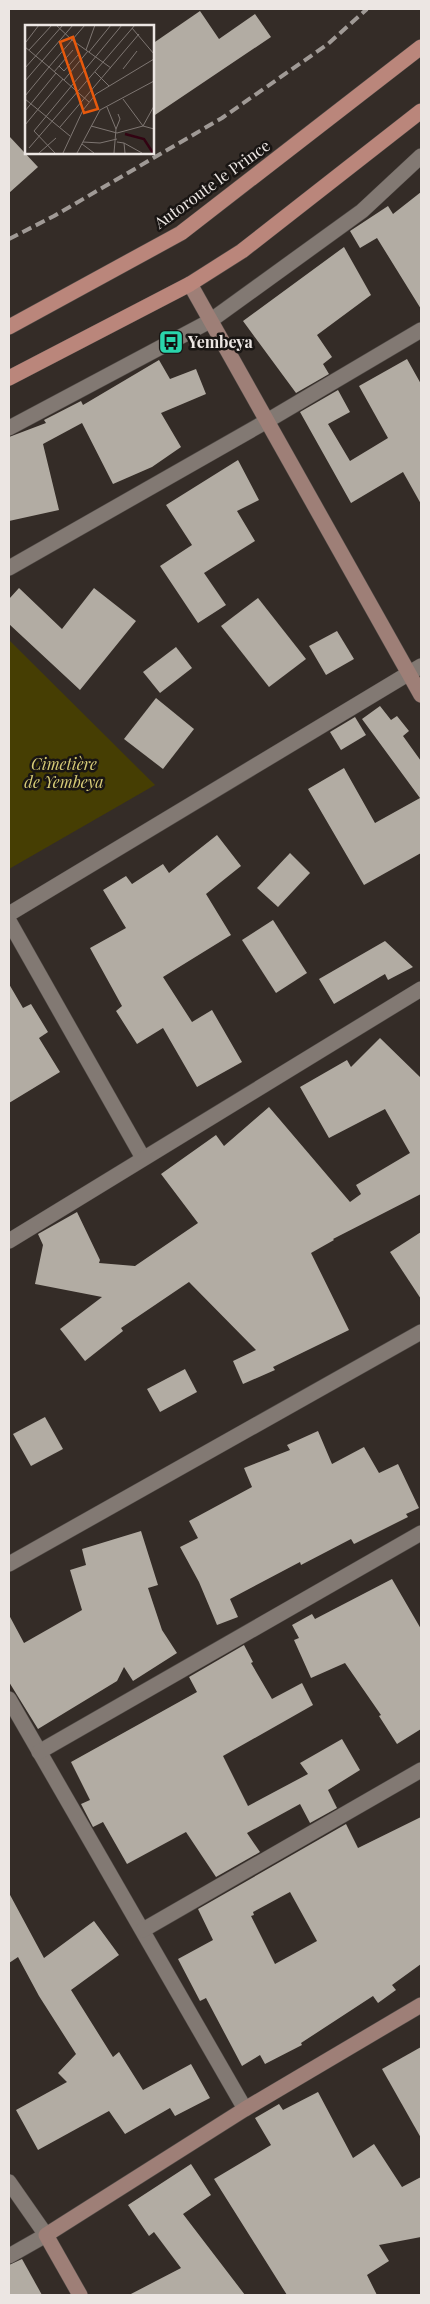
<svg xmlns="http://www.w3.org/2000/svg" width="430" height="2304" viewBox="0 0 430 2304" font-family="'Playfair Display',serif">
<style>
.green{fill:#463e03}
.building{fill:#b2aca3;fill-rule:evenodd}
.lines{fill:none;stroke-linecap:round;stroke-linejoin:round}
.street-casing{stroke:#514b47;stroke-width:16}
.secondary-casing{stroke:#514b47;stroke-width:16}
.primary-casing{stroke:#514b47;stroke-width:16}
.street{stroke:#827973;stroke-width:15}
.secondary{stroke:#9e7f77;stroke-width:15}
.primary{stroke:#ba867b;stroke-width:15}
.rail{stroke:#a09a96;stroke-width:4;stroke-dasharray:10 5;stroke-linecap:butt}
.labels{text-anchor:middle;stroke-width:5;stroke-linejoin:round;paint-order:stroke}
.street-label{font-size:16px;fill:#ece6e3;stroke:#191513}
.poi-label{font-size:16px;font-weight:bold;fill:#ece6e3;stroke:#191513;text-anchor:start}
.park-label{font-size:16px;font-style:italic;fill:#d8cc78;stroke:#191513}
.inset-river{fill:none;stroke:#320312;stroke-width:2.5}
.inset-road{fill:none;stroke:#7e7672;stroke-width:1}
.view{fill:#e8590c;fill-opacity:0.15;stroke:#e8590c;stroke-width:2.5}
.inset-edge{fill:none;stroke:#ece6e3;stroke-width:2.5}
</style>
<rect width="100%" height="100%" fill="#342c27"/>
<path class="green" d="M 9,640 L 155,785 L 9,869 Z"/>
<g class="building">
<path d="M 200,11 L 219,39 L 255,14 L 271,37 L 152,117 L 152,44 Z"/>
<path d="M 9,136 L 38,167 L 9,193 Z"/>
<path d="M 421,192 L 421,309 L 377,238 L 360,248 L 350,231 L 388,206 L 393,214 Z"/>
<path d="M 344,247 L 371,295 L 317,335 L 332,357 L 323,364 L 329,374 L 296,393 L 243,321 Z"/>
<path d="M 407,359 L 421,384 L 421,504 L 403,472 L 351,503 L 300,412 L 338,390 L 350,412 L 328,424 L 350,461 L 388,438 L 359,386 Z"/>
<path d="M 159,360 L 170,379 L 196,369 L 206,394 L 161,413 L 181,447 L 152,467 L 113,484 L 82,423 L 43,444 L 59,510 L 9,521 L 9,437 L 46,423 L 44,420 L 81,401 L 83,405 Z"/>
<path d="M 238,460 L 259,500 L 237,511 L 255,541 L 204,573 L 226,605 L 198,623 L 160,566 L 192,545 L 166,505 Z"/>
<path d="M 19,588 L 62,629 L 94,588 L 136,621 L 80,690 L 9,624 L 9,599 Z"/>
<path d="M 258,598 L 306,659 L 269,687 L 221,626 Z"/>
<path d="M 337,631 L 354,659 L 326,675 L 309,646 Z"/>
<path d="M 176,647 L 192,668 L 160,693 L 143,672 Z"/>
<path d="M 156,698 L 194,729 L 163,769 L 124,739 Z"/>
<path d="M 380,706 L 391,720 L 397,716 L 409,731 L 403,736 L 421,761 L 421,853 L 364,885 L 308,789 L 344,768 L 375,823 L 420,798 L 362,719 Z"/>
<path d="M 355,717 L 366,735 L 341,750 L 330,732 Z"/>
<path d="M 217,835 L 241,866 L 206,894 L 231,935 L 163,977 L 192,1022 L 212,1010 L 242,1062 L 197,1087 L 163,1028 L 137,1044 L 116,1011 L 122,1006 L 90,948 L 126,928 L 103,890 L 126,876 L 132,884 L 163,864 L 169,873 Z"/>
<path d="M 290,853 L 310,873 L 278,907 L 257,888 Z"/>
<path d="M 273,920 L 307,973 L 276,993 L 242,940 Z"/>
<path d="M 385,941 L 413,967 L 388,980 L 385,974 L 334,1004 L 319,979 Z"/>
<path d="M 9,984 L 23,1008 L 31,1004 L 48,1032 L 39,1038 L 60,1072 L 9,1103 Z"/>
<path d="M 380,1038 L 421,1078 L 421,1194 L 333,1239 L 334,1240 L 311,1253 L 349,1330 L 273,1367 L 275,1370 L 243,1384 L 233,1361 L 256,1350 L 189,1282 L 121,1328 L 123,1331 L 85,1361 L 60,1329 L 102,1297 L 35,1284 L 43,1245 L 38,1234 L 77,1212 L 100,1260 L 99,1263 L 135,1266 L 198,1223 L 161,1174 L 216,1135 L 224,1146 L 269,1107 L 350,1202 L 361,1194 L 356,1185 L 410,1153 L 385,1109 L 329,1138 L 300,1087 L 347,1060 L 351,1067 Z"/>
<path d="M 421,1232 L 421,1299 L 390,1252 Z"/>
<path d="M 185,1369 L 197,1392 L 160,1412 L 147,1389 Z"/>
<path d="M 45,1417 L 63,1449 L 31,1466 L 13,1434 Z"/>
<path d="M 318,1431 L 332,1464 L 364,1447 L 379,1473 L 398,1464 L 419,1508 L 406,1514 L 408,1517 L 354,1544 L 351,1539 L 301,1565 L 300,1562 L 230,1599 L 238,1617 L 217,1625 L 199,1582 L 180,1547 L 198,1538 L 189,1521 L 252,1487 L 244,1468 L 290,1450 L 287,1445 Z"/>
<path d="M 141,1531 L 158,1585 L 148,1588 L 162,1630 L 177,1653 L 133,1681 L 124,1667 L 117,1681 L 38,1729 L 9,1682 L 9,1615 L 24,1643 L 82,1610 L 70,1570 L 86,1565 L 82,1549 Z"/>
<path d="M 392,1579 L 421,1629 L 421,1729 L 397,1744 L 379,1716 L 381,1715 L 345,1663 L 311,1678 L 294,1640 L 299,1638 L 292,1625 L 312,1614 L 315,1619 Z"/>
<path d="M 244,1645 L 253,1662 L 251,1663 L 272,1699 L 302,1683 L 313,1705 L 223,1756 L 248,1806 L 308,1774 L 300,1763 L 342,1739 L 360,1770 L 328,1790 L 337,1808 L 310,1823 L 300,1804 L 247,1833 L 260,1852 L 216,1877 L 186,1832 L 127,1864 L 103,1822 L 93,1827 L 81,1804 L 90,1800 L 71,1762 L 197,1692 L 189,1677 Z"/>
<path d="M 421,1817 L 421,1964 L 392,1985 L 396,1990 L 378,2003 L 373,1996 L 301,2043 L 302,2045 L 265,2064 L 260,2055 L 242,2066 L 206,1998 L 200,2001 L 178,1959 L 213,1940 L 198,1909 L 346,1824 L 358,1848 ZM 290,1892 L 317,1941 L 275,1964 L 251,1916 L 254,1915 L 253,1912 Z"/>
<path d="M 9,1893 L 44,1958 L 94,1921 L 119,1955 L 71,1990 L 113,2057 L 119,2052 L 143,2090 L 191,2064 L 210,2098 L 175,2116 L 170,2108 L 125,2134 L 109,2111 L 38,2150 L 16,2110 L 67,2082 L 58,2073 L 76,2054 L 39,1996 L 18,1957 L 9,1963 Z"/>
<path d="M 421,2047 L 421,2138 L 382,2069 Z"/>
<path d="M 318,2092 L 353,2158 L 374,2144 L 402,2187 L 421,2177 L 421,2237 L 379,2245 L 389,2261 L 367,2275 L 377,2295 L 287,2295 L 214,2179 L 271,2145 L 255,2118 L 279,2104 L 283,2110 Z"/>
<path d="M 191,2164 L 211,2195 L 183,2214 L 245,2295 L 129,2295 L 181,2268 L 154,2232 L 149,2236 L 128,2205 Z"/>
<path d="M 22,2259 L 42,2295 L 9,2295 L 9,2265 Z"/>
</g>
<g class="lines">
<defs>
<g id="street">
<path d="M 9,428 L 210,321 L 362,211 L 421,156"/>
<path d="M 9,568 L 267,421 L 421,330"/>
<path d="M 9,914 L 421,666"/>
<path d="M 9,921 L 143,1158"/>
<path d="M 9,1241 L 421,989"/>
<path d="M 9,1564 L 421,1332"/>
<path d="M 9,1699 L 245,2109"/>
<path d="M 39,1752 L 421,1533"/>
<path d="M 143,1930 L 421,1770"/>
<path d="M 9,2182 L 46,2235 L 9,2256"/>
</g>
<g id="secondary">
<path d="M 190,284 L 421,695"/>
<path d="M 80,2295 L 46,2235 L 245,2109 L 421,2005"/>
</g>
<g id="primary">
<path d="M 9,327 L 181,233 L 421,47"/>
<path d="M 9,378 L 190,284 L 242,251 L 421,111"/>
</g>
</defs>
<use href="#street" class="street-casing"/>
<use href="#secondary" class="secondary-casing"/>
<use href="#primary" class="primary-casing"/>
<use href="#street" class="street"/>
<use href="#secondary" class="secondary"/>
<use href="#primary" class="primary"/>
<path class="rail" d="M 9,239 L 54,216 L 222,118 L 328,44 L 367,9"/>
</g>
<defs>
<symbol id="bus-square" viewBox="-11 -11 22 22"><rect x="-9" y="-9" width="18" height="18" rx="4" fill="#2ad5ac" stroke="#191513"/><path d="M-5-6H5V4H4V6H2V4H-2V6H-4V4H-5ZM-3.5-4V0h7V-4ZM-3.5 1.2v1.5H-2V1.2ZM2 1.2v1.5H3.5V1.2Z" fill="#111"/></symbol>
</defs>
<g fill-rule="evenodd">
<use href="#bus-square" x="157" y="328" width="28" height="28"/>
</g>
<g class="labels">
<g class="street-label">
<text transform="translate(212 184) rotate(-36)" y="6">Autoroute le Prince</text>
</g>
<g class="poi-label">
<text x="188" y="348">Yembeya</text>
</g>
<g class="park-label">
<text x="64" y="770">Cimetière<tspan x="64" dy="18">de Yembeya</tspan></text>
</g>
</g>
<g transform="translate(25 25)">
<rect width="129" height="129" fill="#342c27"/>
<path class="inset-river" d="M 100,109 L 119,114 L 128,128"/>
<path class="inset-road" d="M 31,0 L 47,15 L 24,42 L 64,77M 60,0 L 47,15 L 86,43M 107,3 L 129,29M 1,17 L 14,0M 0,22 L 24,42 L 0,71M 4,25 L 27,0M 61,25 L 70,0M 64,27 L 86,0M 34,41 L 39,46 L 53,30M 0,43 L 38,0M 98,44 L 112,26M 29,47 L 48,25M 70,47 L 84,61M 39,55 L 63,26M 0,56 L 48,0M 0,74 L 45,111M 98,74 L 118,101 L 129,81M 82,82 L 91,104 L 89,128M 0,86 L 31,48M 0,100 L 38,54M 66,101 L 92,108 L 118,101 L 129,104M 35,102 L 114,9M 91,104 L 95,94 L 93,89M 58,117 L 75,118 L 92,114M 92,117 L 99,118 L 100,128M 99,118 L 117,128M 57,119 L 69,128M 4,123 L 110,0M 14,128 L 31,113M 30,128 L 9,106 L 97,0M 38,128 L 58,85 L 71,69 L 129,34M 52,128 L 75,85 L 129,56"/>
<path class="view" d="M 48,12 L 73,84 L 59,88 L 35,17 Z"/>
<rect width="129" height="129" class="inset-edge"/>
</g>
<rect width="430" height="2304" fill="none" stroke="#ece6e3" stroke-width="20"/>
</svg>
